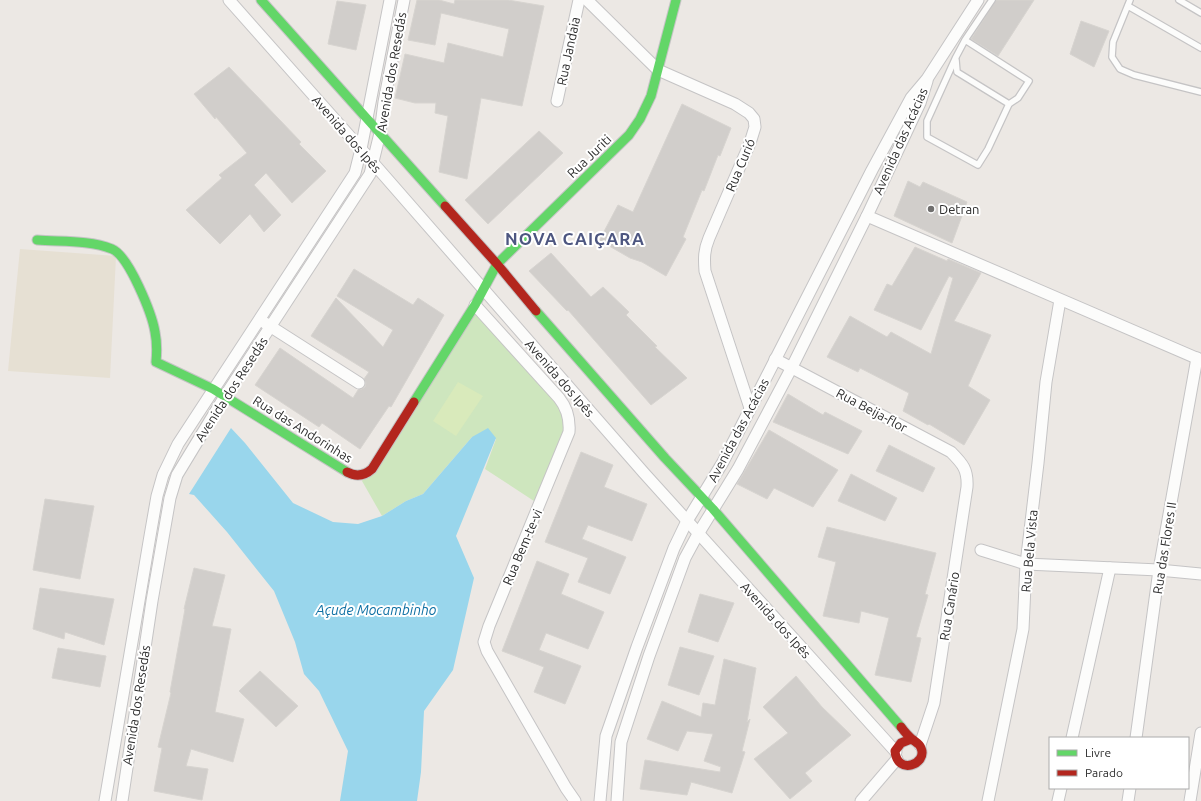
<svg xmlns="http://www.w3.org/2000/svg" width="1201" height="801" viewBox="0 0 1201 801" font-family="Ubuntu,sans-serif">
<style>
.education{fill:#e6e0d3}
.green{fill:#cee6be}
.pitch{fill:#d9eabb}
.water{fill:#99d6ec}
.building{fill:#d1cecb;stroke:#d7d4d0}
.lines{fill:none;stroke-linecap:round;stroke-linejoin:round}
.lane-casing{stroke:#c5c4c5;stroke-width:8}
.street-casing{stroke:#c5c4c5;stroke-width:13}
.fast-casing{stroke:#c5c4c5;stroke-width:11}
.jam-casing{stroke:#c5c4c5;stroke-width:11}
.lane{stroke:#fcfcfb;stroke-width:5.5}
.street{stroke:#fcfcfb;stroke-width:11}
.fast{stroke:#63d668;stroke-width:9}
.jam{stroke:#b3261e;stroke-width:9}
.poi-dot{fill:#706f6e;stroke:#fff;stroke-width:1.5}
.labels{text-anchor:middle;stroke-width:4;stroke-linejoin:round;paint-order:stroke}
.street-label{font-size:13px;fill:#2e2e2e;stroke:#fff}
.poi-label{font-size:13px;fill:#2e2e2e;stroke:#fff;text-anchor:start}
.water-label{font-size:14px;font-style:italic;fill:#0d6fa3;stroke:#fff}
.district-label{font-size:17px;font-weight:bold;letter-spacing:1px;fill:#4d5680;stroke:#fff}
</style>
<rect width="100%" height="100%" fill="#ece8e4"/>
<path class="education" d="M 20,249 L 116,256 L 110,378 L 8,371 Z"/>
<path class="green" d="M 475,306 L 565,412 L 566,432 L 537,503 L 485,469 L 496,439 L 472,437 L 423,494 L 406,501 L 382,516 L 362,481 Z"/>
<path class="pitch" d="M 458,382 L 483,396 L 456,436 L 433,421 Z"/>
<path class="water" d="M 231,428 L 245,443 L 293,503 L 333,522 L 358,524 L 382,516 L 406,501 L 423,494 L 472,437 L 488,428 L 496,438 L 456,536 L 474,578 L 453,670 L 424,711 L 421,772 L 417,801 L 340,801 L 348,751 L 319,691 L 304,674 L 295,642 L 274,591 L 227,532 L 194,495 L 189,494 Z"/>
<g class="building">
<path d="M 417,0 L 439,0 L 454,4 L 455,0 L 508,0 L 544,6 L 522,106 L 481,98 L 467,179 L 439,172 L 448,116 L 435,113 L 436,103 L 415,103 L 395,98 L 405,54 L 444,63 L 448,43 L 503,57 L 509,29 L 441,13 L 435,45 L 408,40 Z"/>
<path d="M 996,0 L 1034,0 L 998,56 L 971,39 Z"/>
<path d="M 337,1 L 366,5 L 356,50 L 328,44 Z"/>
<path d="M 1081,21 L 1109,31 L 1094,67 L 1070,54 Z"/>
<path d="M 229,67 L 301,142 L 299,144 L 326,171 L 292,203 L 266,173 L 254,185 L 281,215 L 264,232 L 250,214 L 220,244 L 186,210 L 222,178 L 219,175 L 247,153 L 216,117 L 215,119 L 194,94 Z"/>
<path d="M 682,104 L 731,128 L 720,156 L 718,155 L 704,191 L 702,190 L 683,237 L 686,239 L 666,276 L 642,262 L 630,258 L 604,243 L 599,241 L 618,205 L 633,212 Z"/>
<path d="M 539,131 L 563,153 L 488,224 L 465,200 Z"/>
<path d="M 908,181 L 920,187 L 923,182 L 967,202 L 952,243 L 894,216 Z"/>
<path d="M 915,247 L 947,261 L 948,259 L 981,273 L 954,321 L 991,335 L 968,386 L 990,400 L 964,445 L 929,424 L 928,425 L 903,411 L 909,393 L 860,368 L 858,372 L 827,357 L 850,316 L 887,337 L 891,332 L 931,354 L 953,278 L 949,276 L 921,330 L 874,310 L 887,284 L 892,286 Z"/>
<path d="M 551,253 L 591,297 L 603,287 L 629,312 L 626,315 L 657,346 L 655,347 L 687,378 L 651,405 L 568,310 L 567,311 L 529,271 Z"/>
<path d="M 354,269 L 413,305 L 418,298 L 444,315 L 391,407 L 389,406 L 360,449 L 322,423 L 319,427 L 255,385 L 280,348 L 353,398 L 358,390 L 362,389 L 365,387 L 366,383 L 364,379 L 369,372 L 311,336 L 336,298 L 383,347 L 393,330 L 337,296 Z"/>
<path d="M 788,394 L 823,415 L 825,412 L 862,431 L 848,454 L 773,422 Z"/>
<path d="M 769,430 L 838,470 L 813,507 L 774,488 L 767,499 L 737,484 Z"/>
<path d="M 889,445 L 935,468 L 923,492 L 876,471 Z"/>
<path d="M 581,452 L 613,465 L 604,487 L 647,504 L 632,541 L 588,525 L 582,539 L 626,557 L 610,594 L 578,582 L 588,558 L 545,542 Z"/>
<path d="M 851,474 L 897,498 L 885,521 L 838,501 Z"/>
<path d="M 45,499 L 94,506 L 80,579 L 33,570 Z"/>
<path d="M 827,527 L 936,553 L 925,594 L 928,595 L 916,637 L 921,638 L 911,682 L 875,675 L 889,618 L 861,611 L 859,623 L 823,616 L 836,562 L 818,557 Z"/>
<path d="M 537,561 L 569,574 L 561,594 L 604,612 L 588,649 L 546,633 L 539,650 L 581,666 L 565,704 L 534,692 L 544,667 L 502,651 Z"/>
<path d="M 194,568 L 225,575 L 212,626 L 231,629 L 215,712 L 244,719 L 233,762 L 191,749 L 186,766 L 208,769 L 202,800 L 154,791 L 162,748 L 158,747 L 171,693 L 170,692 L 185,609 L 184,609 Z"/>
<path d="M 40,588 L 114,599 L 104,645 L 65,632 L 64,639 L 33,629 Z"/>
<path d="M 700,594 L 734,603 L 718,642 L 688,632 Z"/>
<path d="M 680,647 L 714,656 L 699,695 L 668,685 Z"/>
<path d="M 58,648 L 106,656 L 100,687 L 52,678 Z"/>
<path d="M 724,659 L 756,668 L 747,722 L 750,719 L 742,751 L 745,752 L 732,793 L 691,782 L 687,795 L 640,789 L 645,760 L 720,772 L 721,767 L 704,761 L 713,734 L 687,731 L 678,751 L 647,739 L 662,701 L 701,717 L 703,703 L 715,705 Z"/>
<path d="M 260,671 L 298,706 L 276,727 L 239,691 Z"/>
<path d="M 796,676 L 822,707 L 851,735 L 805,773 L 812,781 L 790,799 L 754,759 L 788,733 L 763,707 Z"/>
</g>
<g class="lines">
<defs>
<g id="lane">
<path d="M 1130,0 L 1113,42 L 1112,57 L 1120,69 L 1134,75 L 1201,92"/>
<path d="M 1179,0 L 1201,13"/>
<path d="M 1128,6 L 1201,48"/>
<path d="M 965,40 L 1029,81 L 1018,98 L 1009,104 L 988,149 L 978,165 L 927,137 L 927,121 L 956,57 L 965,40 L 992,0"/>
<path d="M 956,60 L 957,72 L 1009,104"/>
</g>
<g id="street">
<path d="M 229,0 L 361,149 L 644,473 L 896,752"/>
<path d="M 587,0 L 658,70 L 735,104 L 749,113 L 754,119 L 755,127 L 750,143 L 709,238 C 704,250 704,258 705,271 L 750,408"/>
<path d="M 557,101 L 579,0"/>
<path d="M 867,216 L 1201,360"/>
<path d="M 475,305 L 559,398 C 567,408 570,419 569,432 L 489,626 L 484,642 L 487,651 L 566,788 L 575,801"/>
<path d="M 265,323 L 359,383"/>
<path d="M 775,359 L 951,452 C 963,464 968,470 967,487 L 934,703 L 920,745"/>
<path d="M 981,550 L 1026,564 L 1159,570 L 1201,574"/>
<path d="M 1072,738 L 1110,568"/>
<path d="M 1136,738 L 1159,570 L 1197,358"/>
<path d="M 105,801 L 150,536 L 157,496 L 163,475 L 178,444 L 355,173 L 361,149 L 390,0"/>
<path d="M 122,801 L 152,601 L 170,498 L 177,475 L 225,396 L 370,174 L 380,133 L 384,102 L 404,0"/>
<path d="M 600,801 L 606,736 L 637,647 L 674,548 L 687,521 L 723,462 L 872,170 L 911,98 L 927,79 L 978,0"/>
<path d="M 617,801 L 621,742 L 649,656 L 685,558 L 698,534 L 738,469 L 792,367 L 867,216 L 920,103 L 927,81"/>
<path d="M 861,801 L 897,759"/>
<path d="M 988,801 L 1023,629 L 1026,564 L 1038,463 L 1046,382 L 1060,300"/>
<path d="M 1058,801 L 1061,788"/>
<path d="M 1128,801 L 1130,788"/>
<path d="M 1190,801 L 1201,733"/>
</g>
<g id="fast">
<path d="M 261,0 L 445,206"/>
<path d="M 37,240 C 61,242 89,240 112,249 C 129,256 152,314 155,332 C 157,342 157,352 156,362 L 213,389 L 347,472"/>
<path d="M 536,311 L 665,458 L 713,509 L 901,727"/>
<path d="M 414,402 L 475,305 L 497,264 L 629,135 L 640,119 L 651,96 L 676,0"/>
</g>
<g id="jam">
<path d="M 445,206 L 497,264 L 536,311"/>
<path d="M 347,472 C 356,477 364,476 372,469 L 414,402"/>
<path d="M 901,727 C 904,731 908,736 912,739 C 915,742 919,743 921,748 C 928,764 897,776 895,751 L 901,743 L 911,739"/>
</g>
</defs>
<use href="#lane" class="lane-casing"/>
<use href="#street" class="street-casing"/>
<use href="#fast" class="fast-casing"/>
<use href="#jam" class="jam-casing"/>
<use href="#lane" class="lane"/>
<use href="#street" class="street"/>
<use href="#fast" class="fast"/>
<use href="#jam" class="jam"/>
</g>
<circle class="poi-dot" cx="931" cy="209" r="4"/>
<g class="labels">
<g class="street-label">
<text transform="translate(568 51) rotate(-78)" y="5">Rua Jandaia</text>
<text transform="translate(391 72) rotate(-80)" y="5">Avenida dos Resedás</text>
<text transform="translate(347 134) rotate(49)" y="5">Avenida dos Ipês</text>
<text transform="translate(900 141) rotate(-66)" y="5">Avenida das Acácias</text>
<text transform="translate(589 156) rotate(-44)" y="5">Rua Juriti</text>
<text transform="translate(740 165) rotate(-67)" y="5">Rua Curió</text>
<text transform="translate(560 378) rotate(49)" y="5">Avenida dos Ipês</text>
<text transform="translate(231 389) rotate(-57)" y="5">Avenida dos Resedás</text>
<text transform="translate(872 410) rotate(28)" y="5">Rua Beija-flor</text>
<text transform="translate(303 429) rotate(32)" y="5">Rua das Andorinhas</text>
<text transform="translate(738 430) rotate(-62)" y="5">Avenida das Acácias</text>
<text transform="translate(522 547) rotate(-67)" y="5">Rua Bem-te-vi</text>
<text transform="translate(1164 548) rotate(-81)" y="5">Rua das Flores II</text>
<text transform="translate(1029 551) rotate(-85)" y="5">Rua Bela Vista</text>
<text transform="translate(949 606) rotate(-81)" y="5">Rua Canário</text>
<text transform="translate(776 620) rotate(48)" y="5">Avenida dos Ipês</text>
<text transform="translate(136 705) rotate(-81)" y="5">Avenida dos Resedás</text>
</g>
<g class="poi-label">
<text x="939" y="214">Detran</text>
</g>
<g class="water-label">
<text x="376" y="615">Açude Mocambinho</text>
</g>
<g class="district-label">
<text x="575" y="245">NOVA CAIÇARA</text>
</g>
</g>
<rect x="1049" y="737" width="140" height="52" fill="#ffffff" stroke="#ababab"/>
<rect x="1057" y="750" width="20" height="6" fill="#63d668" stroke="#ababab"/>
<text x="1085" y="757" font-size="12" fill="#2e2e2e">Livre</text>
<rect x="1057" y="770" width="20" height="6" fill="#b3261e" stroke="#ababab"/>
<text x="1085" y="777" font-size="12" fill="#2e2e2e">Parado</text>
</svg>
